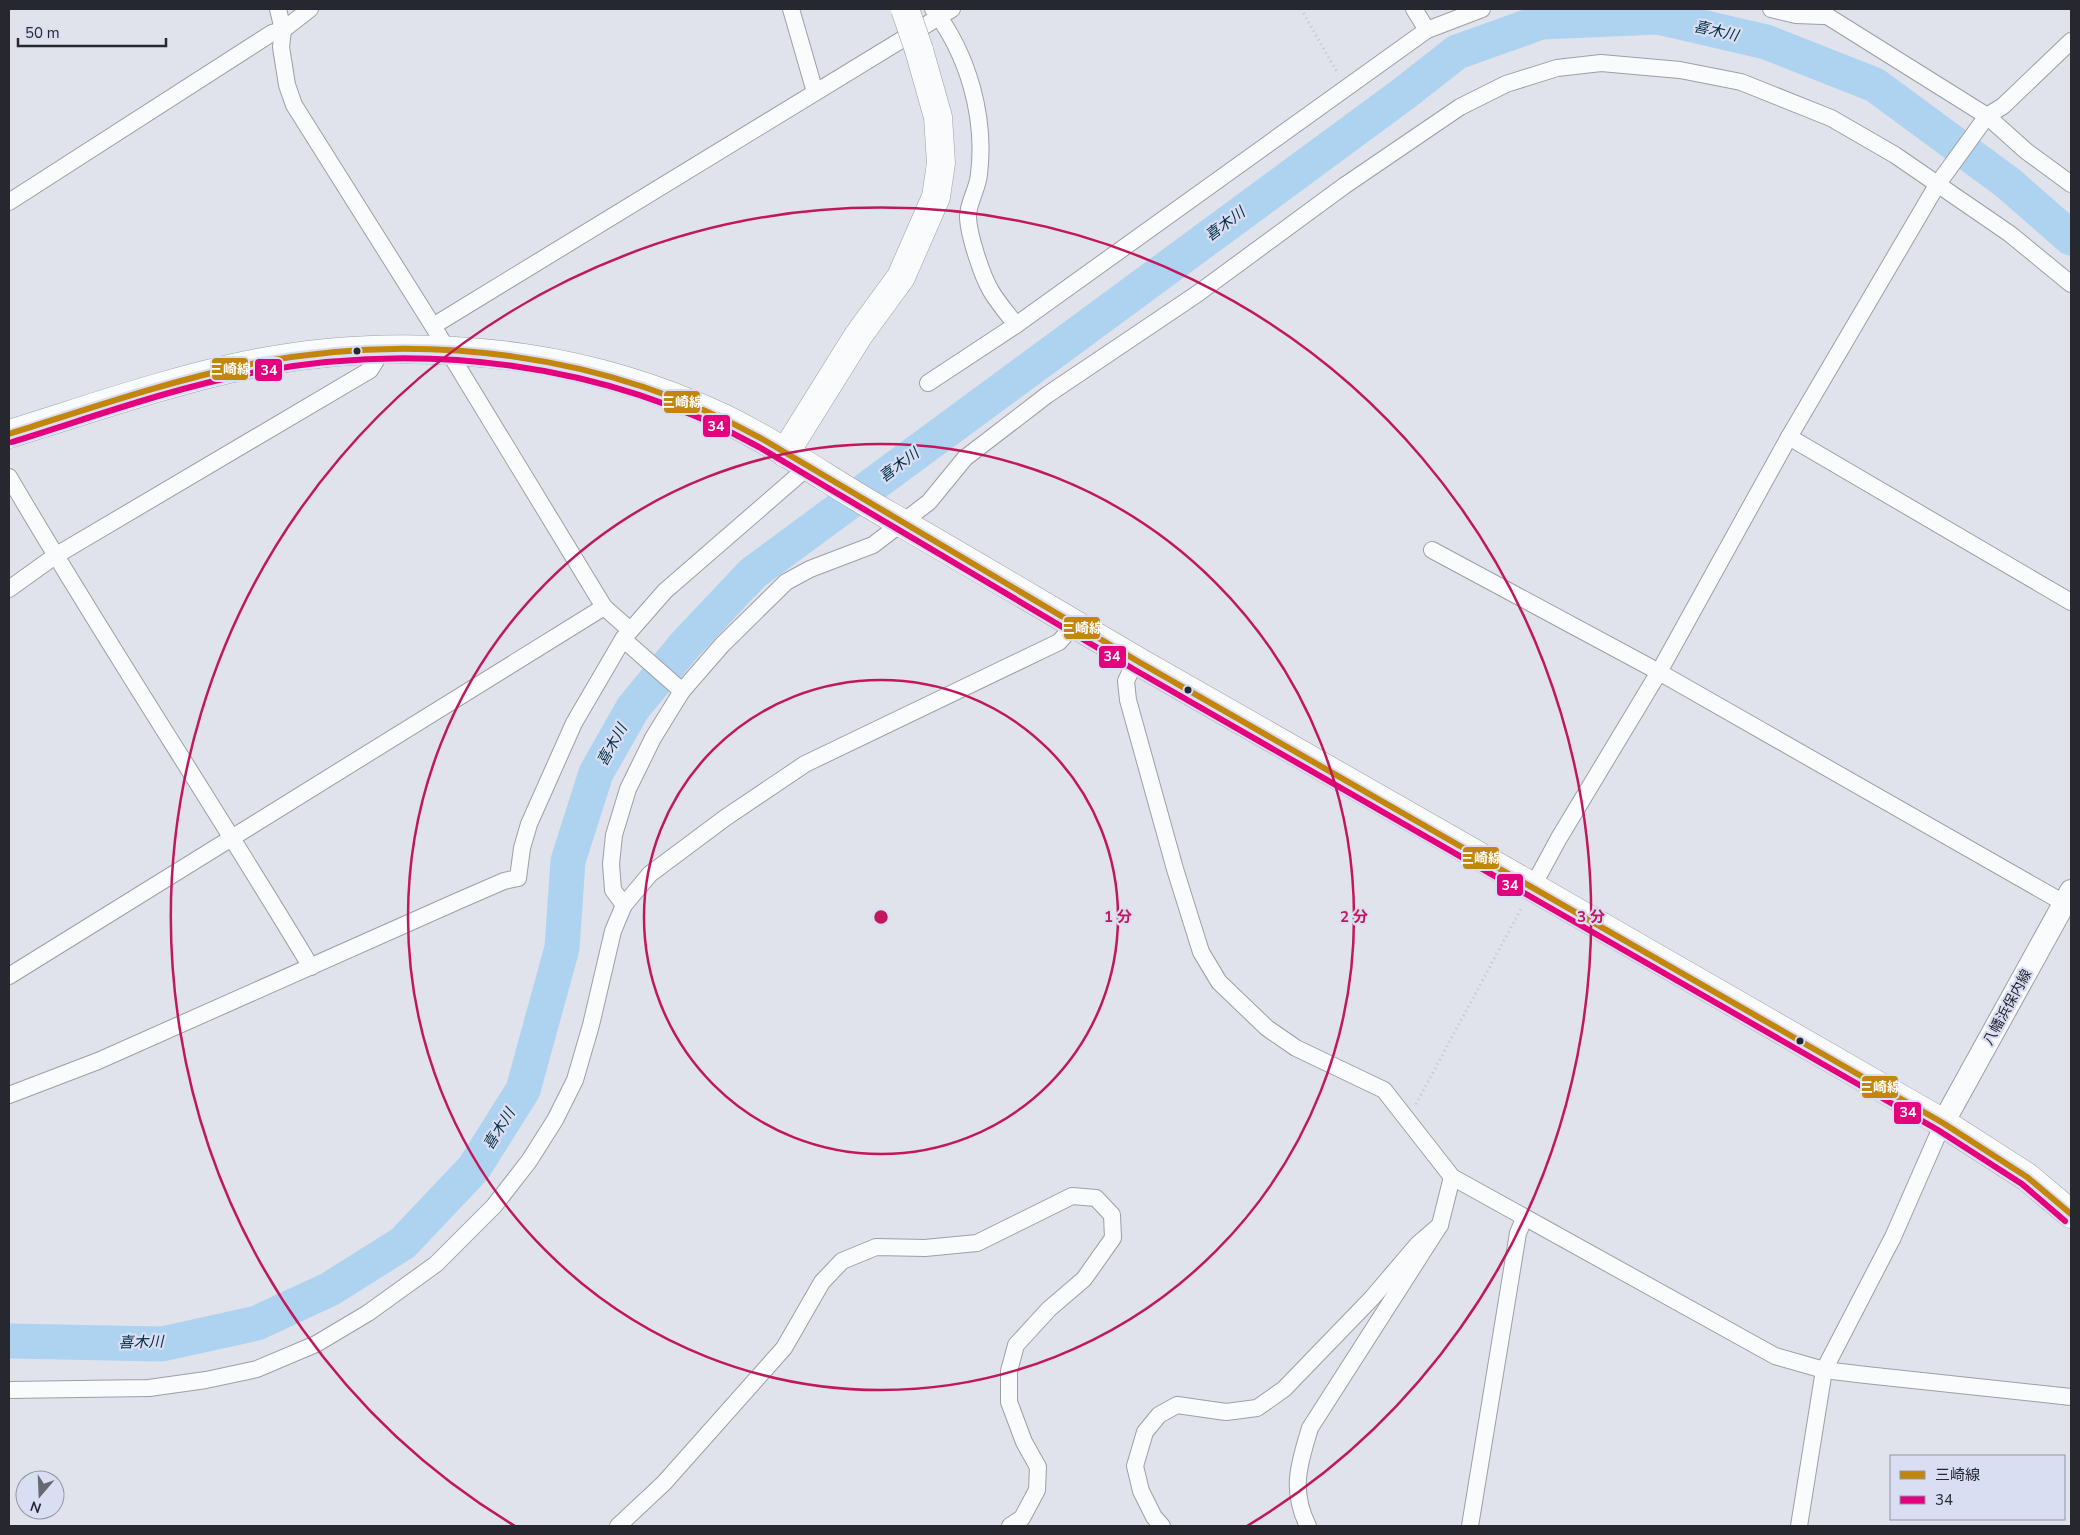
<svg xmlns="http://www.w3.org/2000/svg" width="2080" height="1535" viewBox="0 0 2080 1535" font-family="'Nunito Sans','Noto Sans JP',sans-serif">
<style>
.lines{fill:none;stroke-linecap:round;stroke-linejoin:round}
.river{stroke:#add3f0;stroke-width:35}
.street-casing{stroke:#9d9fa7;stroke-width:18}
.secondary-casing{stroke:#9d9fa7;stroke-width:24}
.highway-casing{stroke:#9d9fa7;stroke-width:29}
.path{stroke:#c3c3c7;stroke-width:3;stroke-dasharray:1 4;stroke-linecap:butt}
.street{stroke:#fafbfc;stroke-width:16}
.secondary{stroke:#fafbfc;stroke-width:22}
.highway{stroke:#fafbfc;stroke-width:28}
.highway-bridge-casing{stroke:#9d9fa7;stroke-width:29;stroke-linecap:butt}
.highway-bridge{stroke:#fafbfc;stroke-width:28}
.bus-1-casing{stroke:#dadef2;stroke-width:10}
.bus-2-casing{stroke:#dadef2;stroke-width:10}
.bus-1{stroke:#c3860c;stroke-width:6}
.bus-2{stroke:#e5007d;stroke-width:6}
.ring{fill:none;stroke:#c2185b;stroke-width:2.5}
.bus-dot{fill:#26272f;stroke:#dadef2;stroke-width:2}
.labels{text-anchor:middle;stroke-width:4.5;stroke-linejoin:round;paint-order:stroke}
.street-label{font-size:14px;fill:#26272f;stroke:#dadef2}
.water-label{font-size:15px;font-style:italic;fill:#002d45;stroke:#dadef2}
.centre{fill:#c2185b;stroke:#dadef2;stroke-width:2.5}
.ring-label{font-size:15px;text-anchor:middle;font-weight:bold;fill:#c2185b;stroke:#dadef2;stroke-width:4.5;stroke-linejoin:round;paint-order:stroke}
.line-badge{stroke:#dadef2;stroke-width:2}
.badge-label{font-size:14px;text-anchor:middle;font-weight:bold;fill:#fff}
</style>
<rect width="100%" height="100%" fill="#e0e2ec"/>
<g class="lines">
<path class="river" d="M 9,1341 L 162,1344 L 257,1323 L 330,1289 L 403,1243 L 474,1168 L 523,1090 L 562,948 L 568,861 L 596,773 L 633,708 L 685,645 L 753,573 L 1402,95 L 1457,52 L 1541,22 L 1658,17 L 1766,42 L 1875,85 L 2008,183 L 2071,238"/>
<defs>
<g id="street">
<path d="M 278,9 L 283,30 L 281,47 L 287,85 L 294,105 L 433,326 L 604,607 L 630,630"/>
<path d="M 791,9 L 815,92"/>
<path d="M 933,9 C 968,54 986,117 979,174 C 978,189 967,204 968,218 C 969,236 982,276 991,291 C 998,303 1008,314 1016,325"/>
<path d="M 1414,9 L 1427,30"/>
<path d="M 1771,9 L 1796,15 L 1823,16"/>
<path d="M 1816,9 L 1987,116 L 2026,151 L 2071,184"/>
<path d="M 9,202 L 272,33 L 283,30 L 310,9"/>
<path d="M 433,326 L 952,9"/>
<path d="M 928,383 L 1016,325 L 1427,30 L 1482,9"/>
<path d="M 1789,437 L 2071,602"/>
<path d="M 9,477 C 106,643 212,802 311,967"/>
<path d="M 1432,550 L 1659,672 L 2071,907"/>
<path d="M 9,589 L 55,556 L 370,370 L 383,349"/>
<path d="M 623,639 L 682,691"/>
<path d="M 1136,660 L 1126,681 L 1128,700 L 1175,869 L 1201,952 L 1219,982 L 1267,1028 L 1296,1048 L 1384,1090 L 1452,1177 L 1775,1356 L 1824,1370 L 1866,1375 L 2071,1397"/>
<path d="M 1533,886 L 1559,838 L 1659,672 L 1789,437 L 1937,185 L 1987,116 L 2003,106 L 2071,41"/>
<path d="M 624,905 L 613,890 L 611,864 L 614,835 L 628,789 L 653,738 L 682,691 L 722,645 L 786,582 L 810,569 L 873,545 L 929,502 L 965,458 L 1047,395 L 1197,294 L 1344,186 L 1460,107 L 1506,84 L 1557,68 L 1601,63 L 1680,70 L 1741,82 L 1831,118 L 1895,155 L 2010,234 L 2071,284"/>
<path d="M 9,976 L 604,607"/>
<path d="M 9,1095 L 98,1061 L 458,901 L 504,881 L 518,878 L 522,848 L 529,824 L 574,723 L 623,639 L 665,591 L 809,466"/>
<path d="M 9,1390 L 149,1388 L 206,1380 L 257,1369 L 316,1344 L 368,1313 L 436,1264 L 494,1206 L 529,1161 L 555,1120 L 575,1080 L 591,1025 L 613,931 L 624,905 L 650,874 L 725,818 L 805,764 L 1059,642 L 1075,624"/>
<path d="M 618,1526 L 664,1483 L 784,1348 L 822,1282 L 842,1261 L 876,1247 L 925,1248 L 977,1243 L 1072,1196 L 1096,1198 L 1112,1215 L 1113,1238 L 1084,1279 L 1049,1309 L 1016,1345 L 1009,1371 L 1009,1402 L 1024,1442 L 1038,1467 L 1037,1490 L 1022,1518 L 1010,1526"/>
<path d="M 1162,1526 L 1154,1517 L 1141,1491 L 1135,1466 L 1145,1432 L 1159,1415 L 1177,1405 L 1226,1412 L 1257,1408 L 1284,1389 L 1372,1298 L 1418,1244 L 1440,1225"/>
<path d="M 1308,1526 C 1290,1490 1299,1464 1310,1428 L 1440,1225 L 1452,1177"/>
<path d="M 1470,1526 L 1518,1233 L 1524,1219"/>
<path d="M 1799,1526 L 1824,1370 L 1893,1237 L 1943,1123"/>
</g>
<path id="secondary" d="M 1943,1123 L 2071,891"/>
<g id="highway">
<path d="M 9,434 C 87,410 166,382 247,365 C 338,346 434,345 525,358 C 592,368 659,388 721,417 C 779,445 832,483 888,515 C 972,563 1055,613 1139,662 C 1407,816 1676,967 1943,1123 L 2027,1177 L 2071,1214"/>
<path d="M 785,453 L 858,336 L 901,277 L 936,197 L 941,163 L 938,117 L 919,50"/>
</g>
</defs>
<use href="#street" class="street-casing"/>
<use href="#secondary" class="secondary-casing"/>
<use href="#highway" class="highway-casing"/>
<g class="path">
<path d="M 1301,9 L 1337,72"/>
<path d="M 1416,1104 L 1522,907"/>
</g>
<use href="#street" class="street"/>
<use href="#secondary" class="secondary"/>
<use href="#highway" class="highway"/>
<defs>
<path id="highway-bridge" d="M 905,9 L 919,50"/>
</defs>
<use href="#highway-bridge" class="highway-bridge-casing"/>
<use href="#highway-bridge" class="highway-bridge"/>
<defs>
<path id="bus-1" d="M 9,434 C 88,409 166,382 246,365 C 421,329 608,353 764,440 L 1139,662 L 1943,1123 L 2027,1177 L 2071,1214"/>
<path id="bus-2" d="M 12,442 C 90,418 169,389 251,373 C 423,340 605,362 759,447 L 1135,670 L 1938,1130 L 2022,1184 L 2065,1221"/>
</defs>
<use href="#bus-1" class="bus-1-casing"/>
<use href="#bus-2" class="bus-2-casing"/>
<use href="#bus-1" class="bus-1"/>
<use href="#bus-2" class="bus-2"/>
</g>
<g class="ring">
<circle cx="881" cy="917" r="237"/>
<circle cx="881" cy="917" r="473"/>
<path d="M515 1526A710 710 0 1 1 1247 1526"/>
</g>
<g class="bus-dot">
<circle cx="357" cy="351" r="4.5"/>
<circle cx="1188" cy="690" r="4.5"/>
<circle cx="1800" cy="1041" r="4.5"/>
</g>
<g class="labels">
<g class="street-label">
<text transform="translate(2007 1007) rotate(-61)" y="5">八幡浜保内線</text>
</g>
<g class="water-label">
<text transform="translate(1716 31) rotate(13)" y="5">喜木川</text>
<text transform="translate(1225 224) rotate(-37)" y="5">喜木川</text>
<text transform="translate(899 465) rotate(-37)" y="5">喜木川</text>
<text transform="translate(612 745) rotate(-61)" y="5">喜木川</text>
<text transform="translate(499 1129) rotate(-58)" y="5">喜木川</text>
<text transform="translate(141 1342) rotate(-1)" y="5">喜木川</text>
</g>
</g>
<circle cx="881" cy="917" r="8" class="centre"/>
<g class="ring-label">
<text x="1118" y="922">1 分</text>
<text x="1354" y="922">2 分</text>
<text x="1591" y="922">3 分</text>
</g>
<g class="line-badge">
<rect x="211" y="357" width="38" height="24" rx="5" fill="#c3860c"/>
<rect x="254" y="358" width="29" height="24" rx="5" fill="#e5007d"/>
<rect x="663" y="390" width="38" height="24" rx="5" fill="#c3860c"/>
<rect x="702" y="414" width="29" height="24" rx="5" fill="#e5007d"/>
<rect x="1063" y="616" width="38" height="24" rx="5" fill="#c3860c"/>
<rect x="1098" y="645" width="29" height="24" rx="5" fill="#e5007d"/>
<rect x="1462" y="846" width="38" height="24" rx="5" fill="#c3860c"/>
<rect x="1496" y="873" width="28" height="24" rx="5" fill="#e5007d"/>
<rect x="1861" y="1075" width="38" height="24" rx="5" fill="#c3860c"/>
<rect x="1893" y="1101" width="29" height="24" rx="5" fill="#e5007d"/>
</g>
<g class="badge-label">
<text x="230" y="374">三崎線</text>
<text x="269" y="375">34</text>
<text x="682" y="407">三崎線</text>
<text x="716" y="431">34</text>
<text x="1082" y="633">三崎線</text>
<text x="1112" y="661">34</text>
<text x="1481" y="863">三崎線</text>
<text x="1510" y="890">34</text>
<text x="1880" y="1092">三崎線</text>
<text x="1908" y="1117">34</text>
</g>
<rect width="2080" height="1535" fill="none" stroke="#26272f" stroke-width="20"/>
<rect x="1890" y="1455" width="175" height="65" fill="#dadef2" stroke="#9295a4"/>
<rect x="1900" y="1471" width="25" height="8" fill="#c3860c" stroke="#9295a4"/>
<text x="1935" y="1480" font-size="15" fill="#26272f">三崎線</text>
<rect x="1900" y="1496" width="25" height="8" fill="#e5007d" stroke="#9295a4"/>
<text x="1935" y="1505" font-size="15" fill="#26272f">34</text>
<g transform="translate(40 1495) rotate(199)"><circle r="24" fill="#dadef2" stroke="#9295a4"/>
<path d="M0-4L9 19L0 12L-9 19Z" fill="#676871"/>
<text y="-8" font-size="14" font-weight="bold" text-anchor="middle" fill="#26272f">N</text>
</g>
<path d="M18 38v8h148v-8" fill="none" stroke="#26272f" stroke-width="2.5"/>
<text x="25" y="38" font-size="15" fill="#26272f" stroke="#dadef2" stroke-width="4" paint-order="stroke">50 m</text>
</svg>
